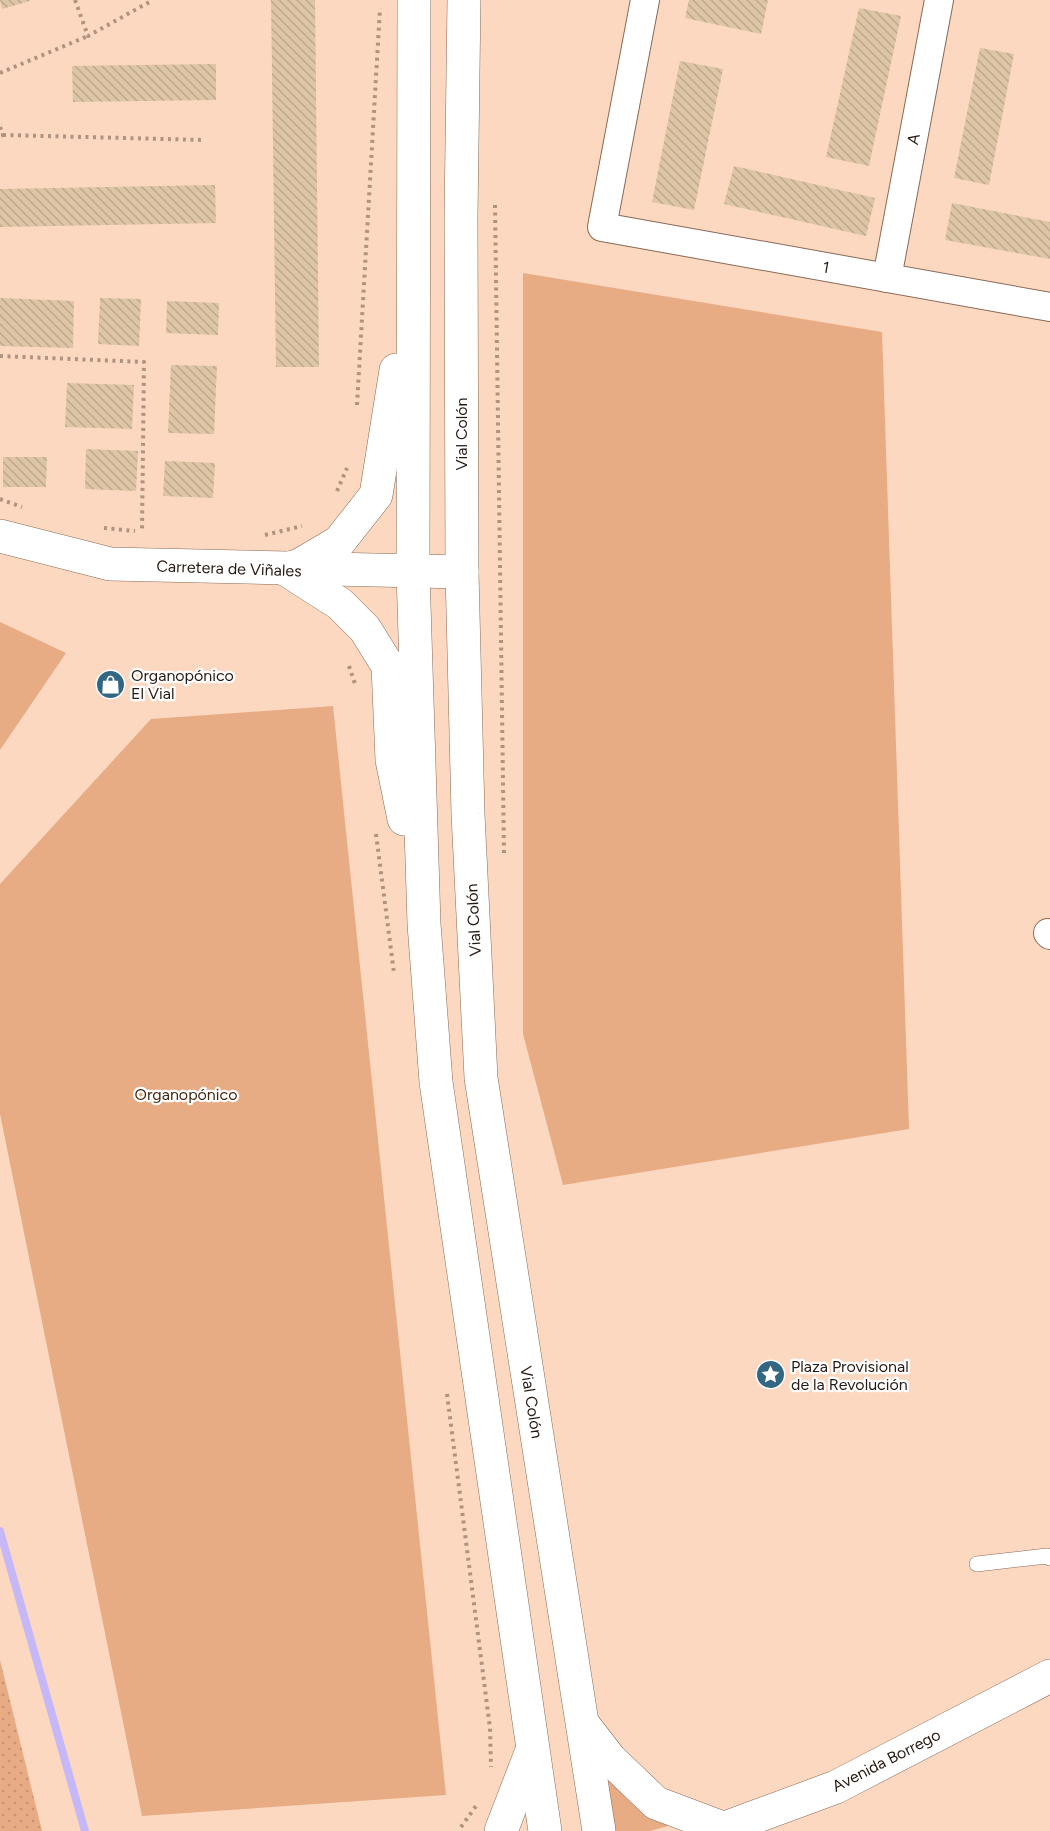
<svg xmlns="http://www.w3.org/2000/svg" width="1050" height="1831" viewBox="0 0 1050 1831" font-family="Figtree,sans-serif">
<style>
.green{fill:#e8ac85}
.park{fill:url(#park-dots)}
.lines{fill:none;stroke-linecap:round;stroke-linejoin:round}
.stream{stroke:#c6b8f7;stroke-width:8}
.building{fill:url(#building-back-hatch)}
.lane-casing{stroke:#896a56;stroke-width:16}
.street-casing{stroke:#896a56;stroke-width:30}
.secondary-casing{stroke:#896a56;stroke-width:34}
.primary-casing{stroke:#896a56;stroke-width:34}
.path{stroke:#ae9381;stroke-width:4;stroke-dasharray:3 4.5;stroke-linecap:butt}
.lane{stroke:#fff;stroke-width:15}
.street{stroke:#fff;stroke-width:28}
.secondary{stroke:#fff;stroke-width:33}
.primary{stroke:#fff;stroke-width:33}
.labels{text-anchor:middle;stroke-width:4.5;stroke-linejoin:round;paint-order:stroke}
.street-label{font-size:16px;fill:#271a12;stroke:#fff}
.poi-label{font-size:16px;fill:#271a12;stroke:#fff;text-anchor:start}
.park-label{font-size:16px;fill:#462812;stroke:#fff}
</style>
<defs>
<pattern id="park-dots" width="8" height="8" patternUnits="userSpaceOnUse" patternTransform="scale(1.5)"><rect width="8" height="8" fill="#e8ac85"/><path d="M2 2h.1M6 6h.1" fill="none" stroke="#c79372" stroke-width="1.8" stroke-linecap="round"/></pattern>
<pattern id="building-back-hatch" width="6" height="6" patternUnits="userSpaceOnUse" patternTransform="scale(1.5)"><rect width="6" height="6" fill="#ddc5a5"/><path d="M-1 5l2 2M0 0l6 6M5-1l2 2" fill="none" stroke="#bea98d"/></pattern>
</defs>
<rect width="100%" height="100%" fill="#fcd8c1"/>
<g class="green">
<path d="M 523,273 L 882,332 L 909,1129 L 563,1185 L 523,1034 Z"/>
<path d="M 0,622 L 66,653 L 0,750 Z"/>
<path d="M 333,706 L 446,1795 L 142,1816 L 0,1114 L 0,884 L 151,719 Z"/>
<path d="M 602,1771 L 668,1826 L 650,1831 L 615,1831 Z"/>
</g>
<path class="park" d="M 0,1660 L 42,1831 L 0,1831 Z"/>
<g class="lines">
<path class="stream" d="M 0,1531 L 85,1831"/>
</g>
<g class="building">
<path d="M 0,0 L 30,0 L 30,1 L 2,9 Z"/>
<path d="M 271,0 L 315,0 L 319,367 L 276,367 Z"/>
<path d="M 689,0 L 768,0 L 761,34 L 685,18 Z"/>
<path d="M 859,8 L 901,16 L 869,166 L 826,157 Z"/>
<path d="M 980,48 L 1014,54 L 989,185 L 954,178 Z"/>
<path d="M 680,61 L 723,69 L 694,210 L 652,202 Z"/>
<path d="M 216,64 L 216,100 L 73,102 L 72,66 Z"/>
<path d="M 734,166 L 875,198 L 866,236 L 724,204 Z"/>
<path d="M 215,185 L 216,223 L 0,227 L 0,189 Z"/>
<path d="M 952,203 L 1050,222 L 1050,259 L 945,240 Z"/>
<path d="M 0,298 L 74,301 L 73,348 L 0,346 Z"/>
<path d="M 100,298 L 141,299 L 139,346 L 98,344 Z"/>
<path d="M 167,301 L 219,303 L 218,335 L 166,333 Z"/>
<path d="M 171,365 L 217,366 L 214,434 L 168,433 Z"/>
<path d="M 67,383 L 134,385 L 132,429 L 65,427 Z"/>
<path d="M 86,449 L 138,451 L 136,491 L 85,489 Z"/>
<path d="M 3,457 L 47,457 L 46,487 L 3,487 Z"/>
<path d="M 165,461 L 215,463 L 213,498 L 163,496 Z"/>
</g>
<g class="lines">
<defs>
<path id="lane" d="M 977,1564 L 1047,1556 L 1050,1558"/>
<g id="street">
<path d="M 645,0 L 602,227 L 1050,307"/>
<path d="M 887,278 L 939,0"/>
<path d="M 1048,933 L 1050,935"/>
</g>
<path id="secondary" d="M 717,1831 L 836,1787 L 1050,1676"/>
<g id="primary">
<path d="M 414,0 L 413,572 L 424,924 L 436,1082 L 545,1831"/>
<path d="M 464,0 L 461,217 L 462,572 L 468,814 L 481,1078 L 599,1831"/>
<path d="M 0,536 L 110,564 L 462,572"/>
<path d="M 290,568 L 300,565 L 339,542 L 376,495 L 396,370"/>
<path d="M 287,570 L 340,604 L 365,629 L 388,666 L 392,760 L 404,819"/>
<path d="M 583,1724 L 610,1759 L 656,1803 L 725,1829"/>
<path d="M 501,1831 L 531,1753"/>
</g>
</defs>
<use href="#lane" class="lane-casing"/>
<use href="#street" class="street-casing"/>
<use href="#secondary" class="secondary-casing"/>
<use href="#primary" class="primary-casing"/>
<g class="path">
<path d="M 75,0 L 88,36 L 153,0"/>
<path d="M 0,73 L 88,36"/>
<path d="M 0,127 L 3,135 L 0,136"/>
<path d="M 3,135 L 205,140"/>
<path d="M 495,205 L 504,854"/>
<path d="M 0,356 L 144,362 L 142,532"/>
<path d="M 357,405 L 380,8"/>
<path d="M 337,491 L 347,468"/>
<path d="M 0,499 L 22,507"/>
<path d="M 104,528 L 135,531"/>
<path d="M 265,535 L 302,526"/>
<path d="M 349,666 L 356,687"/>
<path d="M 376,834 L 394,973"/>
<path d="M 447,1394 L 490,1728 L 491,1767"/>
<path d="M 461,1827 L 476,1806"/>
</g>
<use href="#lane" class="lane"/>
<use href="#street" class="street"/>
<use href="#secondary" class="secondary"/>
<use href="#primary" class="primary"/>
</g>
<defs>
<symbol id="shop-disc" viewBox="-11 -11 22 22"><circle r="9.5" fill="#326682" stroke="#fff"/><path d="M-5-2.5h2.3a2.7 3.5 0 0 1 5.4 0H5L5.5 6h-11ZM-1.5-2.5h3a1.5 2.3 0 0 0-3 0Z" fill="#fff"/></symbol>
<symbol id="sight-disc" viewBox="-11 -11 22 22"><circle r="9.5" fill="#326682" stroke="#fff"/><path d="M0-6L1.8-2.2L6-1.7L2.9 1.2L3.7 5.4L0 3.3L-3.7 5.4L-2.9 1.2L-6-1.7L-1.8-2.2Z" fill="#fff"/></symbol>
</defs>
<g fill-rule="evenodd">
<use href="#shop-disc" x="94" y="668" width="33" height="33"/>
<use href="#sight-disc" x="754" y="1358" width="33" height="33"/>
</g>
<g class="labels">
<g class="street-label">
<text transform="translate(913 139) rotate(-79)" y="6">A</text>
<text transform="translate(826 267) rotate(10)" y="6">1</text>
<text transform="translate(461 434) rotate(-90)" y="6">Vial Colón</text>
<text transform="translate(229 568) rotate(2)" y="6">Carretera de Viñales</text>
<text transform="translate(473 920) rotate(-93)" y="6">Vial Colón</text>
<text transform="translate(532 1402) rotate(81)" y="6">Vial Colón</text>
<text transform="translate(886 1760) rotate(-27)" y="6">Avenida Borrego</text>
</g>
<g class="poi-label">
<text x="131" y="681">Organopónico<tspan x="131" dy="18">El Vial</tspan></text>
<text x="791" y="1372">Plaza Provisional<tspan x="791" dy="18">de la Revolución</tspan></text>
</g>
<g class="park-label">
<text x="186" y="1100">Organopónico</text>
</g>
</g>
</svg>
